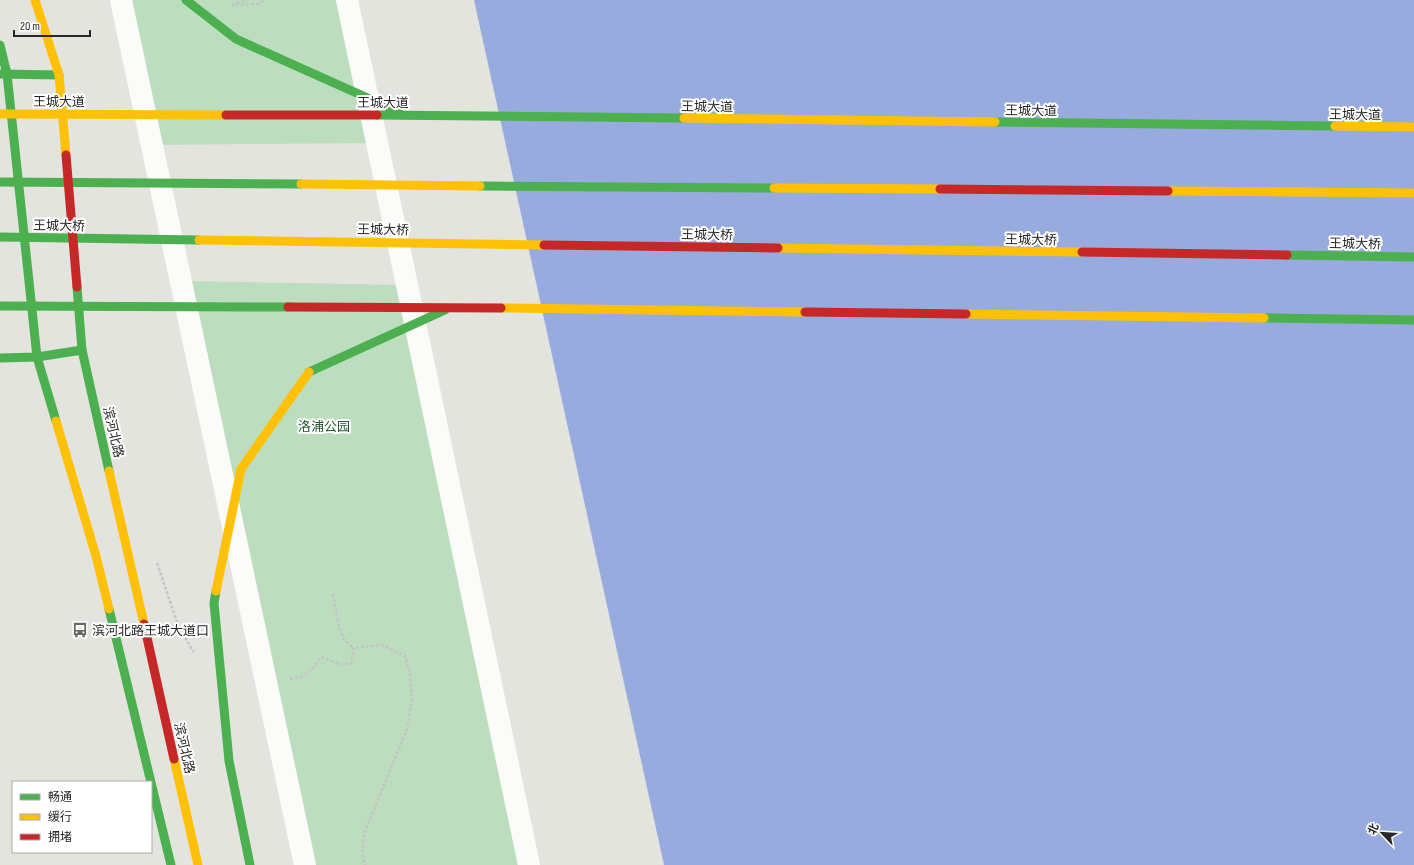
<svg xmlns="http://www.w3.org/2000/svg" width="1414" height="865" viewBox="0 0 1414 865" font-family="'Sofia Sans Condensed','Noto Sans SC',sans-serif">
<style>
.green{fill:#bcddbe}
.water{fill:#98abde}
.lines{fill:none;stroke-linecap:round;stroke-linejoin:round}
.path{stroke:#c4c4c3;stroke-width:2.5;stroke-dasharray:3 2;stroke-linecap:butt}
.street{stroke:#fbfbfa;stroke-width:22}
.fast{stroke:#4caf50;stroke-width:9}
.slow{stroke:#ffc107;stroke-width:9}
.jam{stroke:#c62828;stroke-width:9}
.labels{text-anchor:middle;stroke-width:4;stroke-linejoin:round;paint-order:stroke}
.street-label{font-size:13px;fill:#272727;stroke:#fff}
.park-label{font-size:13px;fill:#215930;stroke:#fff}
.poi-label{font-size:13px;fill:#272727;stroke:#fff;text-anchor:start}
</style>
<rect width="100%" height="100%" fill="#e4e4de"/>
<g class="green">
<path d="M 121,0 L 347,0 L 377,143 L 152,145 Z"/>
<path d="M 181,281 L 407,285 L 529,865 L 305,865 Z"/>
</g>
<path class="water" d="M 474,0 L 1414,0 L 1414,865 L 664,865 Z"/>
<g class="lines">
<g class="path">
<path d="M 232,5 L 247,0"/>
<path d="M 236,5 L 257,4 L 265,0"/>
<path d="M 157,563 L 179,628 L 194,652"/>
<path d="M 333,594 L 339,627 L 344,640 L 353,648"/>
<path d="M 290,679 C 307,676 312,671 321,657 L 340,664 L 351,664 L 353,655 L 353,648 L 382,645 L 405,656 L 410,674 L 412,698 L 407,729 L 365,831 L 362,854 L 365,865"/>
</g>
<g class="street">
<path d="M 121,0 L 305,865"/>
<path d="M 347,0 L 529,865"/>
</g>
<g class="fast">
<path d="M 186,0 L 236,39 L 399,112"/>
<path d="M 0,45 L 7,74 L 37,357 L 56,421"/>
<path d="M 0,74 L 59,75"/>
<path d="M 377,115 L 684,118"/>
<path d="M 995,122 L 1335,126"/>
<path d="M 0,182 L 301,184"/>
<path d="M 480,186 L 774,188"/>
<path d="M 0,237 L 199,240"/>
<path d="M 1287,255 L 1414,257"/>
<path d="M 77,287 L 82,350 L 109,471"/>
<path d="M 0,306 L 288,307"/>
<path d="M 1264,318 L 1414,320"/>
<path d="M 0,358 L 37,357 L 82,350"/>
<path d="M 309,372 L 445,310"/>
<path d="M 216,591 L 214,603 L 229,761 L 250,865"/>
<path d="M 109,609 L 171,865"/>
</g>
<g class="slow">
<path d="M 35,0 L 59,75 L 66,155"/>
<path d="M 0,114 L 226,115"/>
<path d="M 684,118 L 995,122"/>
<path d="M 1335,126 L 1414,127"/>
<path d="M 301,184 L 480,186"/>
<path d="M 774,188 L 940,189"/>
<path d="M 1168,191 L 1414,193"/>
<path d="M 199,240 L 544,245"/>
<path d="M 778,248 L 1082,252"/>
<path d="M 501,308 L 805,312"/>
<path d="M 966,314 L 1264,318"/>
<path d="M 56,421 L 96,556 L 109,609"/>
<path d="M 109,471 L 144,624"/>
<path d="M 216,591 L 241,469 L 309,372"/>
<path d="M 174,759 L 198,865"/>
</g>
<g class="jam">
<path d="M 226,115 L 377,115"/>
<path d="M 66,155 L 77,287"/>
<path d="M 940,189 L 1168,191"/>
<path d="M 544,245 L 778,248"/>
<path d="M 1082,252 L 1287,255"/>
<path d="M 288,307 L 501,308"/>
<path d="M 805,312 L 966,314"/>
<path d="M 144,624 L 174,759"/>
</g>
</g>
<defs>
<symbol id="bus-bare" viewBox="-9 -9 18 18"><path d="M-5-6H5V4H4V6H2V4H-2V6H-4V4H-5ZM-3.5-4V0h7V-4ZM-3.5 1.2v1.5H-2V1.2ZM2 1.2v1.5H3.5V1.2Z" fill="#696967" stroke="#fff" stroke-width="2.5" paint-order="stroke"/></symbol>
</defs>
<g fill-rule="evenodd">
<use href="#bus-bare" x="69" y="619" width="22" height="22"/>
</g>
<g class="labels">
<g class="street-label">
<text x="59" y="106">王城大道</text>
<text x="383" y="107">王城大道</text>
<text transform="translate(707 106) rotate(1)" y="5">王城大道</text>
<text transform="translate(1031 110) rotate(1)" y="5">王城大道</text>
<text transform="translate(1355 114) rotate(1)" y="5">王城大道</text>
<text transform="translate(59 225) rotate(1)" y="5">王城大桥</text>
<text transform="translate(383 229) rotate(1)" y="5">王城大桥</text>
<text transform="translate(707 234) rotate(1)" y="5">王城大桥</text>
<text transform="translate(1031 239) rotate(1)" y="5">王城大桥</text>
<text transform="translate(1355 243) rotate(1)" y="5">王城大桥</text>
<text transform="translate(114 432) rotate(77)" y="5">滨河北路</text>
<text transform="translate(185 748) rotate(77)" y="5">滨河北路</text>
</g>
<g class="park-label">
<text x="324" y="431">洛浦公园</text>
</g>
<g class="poi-label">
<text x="92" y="635">滨河北路王城大道口</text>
</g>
</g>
<rect x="12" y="781" width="140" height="72" fill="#ffffff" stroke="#a9a9a9"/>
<rect x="20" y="794" width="20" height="6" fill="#4caf50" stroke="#a9a9a9"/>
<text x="48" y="801" font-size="12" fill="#272727">畅通</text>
<rect x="20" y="814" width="20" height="6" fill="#ffc107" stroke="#a9a9a9"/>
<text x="48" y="821" font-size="12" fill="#272727">缓行</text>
<rect x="20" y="834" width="20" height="6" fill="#c62828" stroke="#a9a9a9"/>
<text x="48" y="841" font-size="12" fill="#272727">拥堵</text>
<g transform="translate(1382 833) rotate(295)" stroke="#ffffff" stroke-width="3" paint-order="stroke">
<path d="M0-3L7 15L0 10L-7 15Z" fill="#272727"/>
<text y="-6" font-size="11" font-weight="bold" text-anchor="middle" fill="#272727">北</text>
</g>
<path d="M14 30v6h76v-6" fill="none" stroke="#272727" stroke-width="2"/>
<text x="20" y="30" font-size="12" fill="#272727" stroke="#ffffff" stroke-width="3" paint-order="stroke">20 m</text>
</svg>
